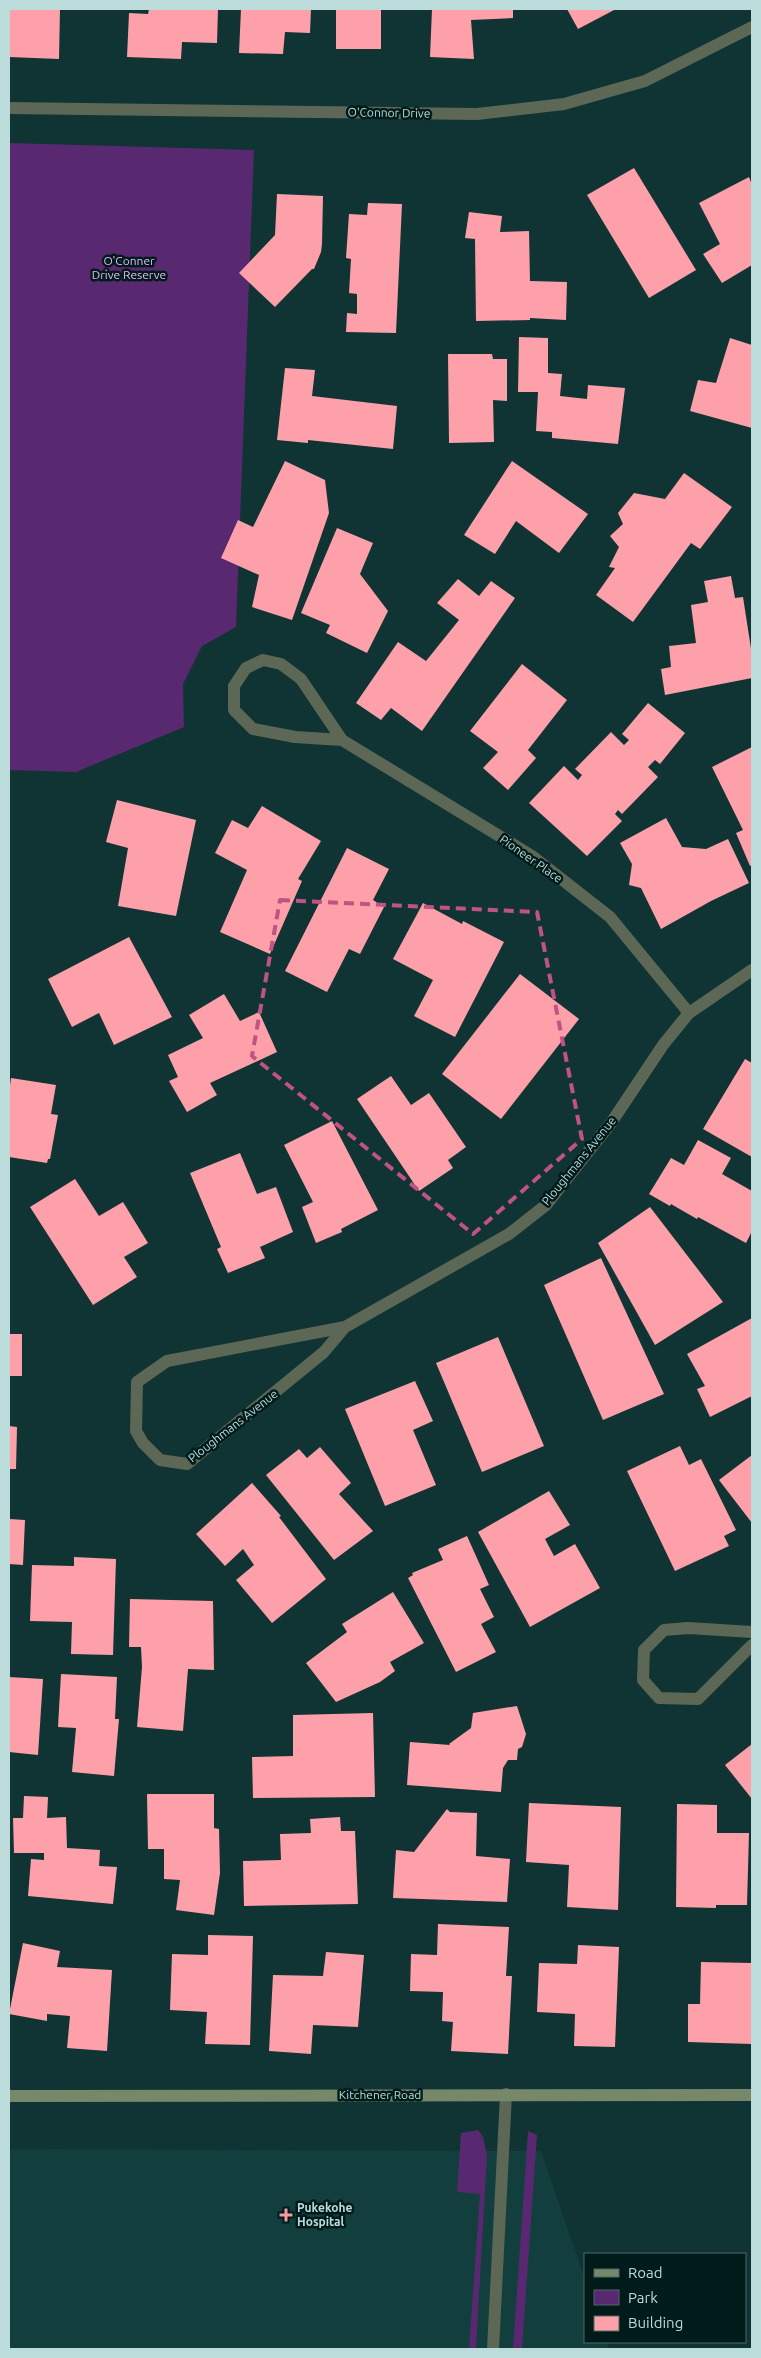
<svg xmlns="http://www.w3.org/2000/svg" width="761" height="2358" viewBox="0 0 761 2358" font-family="Ubuntu,sans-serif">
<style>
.built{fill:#123f3d}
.green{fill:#582970}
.building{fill:#fea0aa}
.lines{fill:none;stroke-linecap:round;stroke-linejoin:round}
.lane{stroke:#5c6755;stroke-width:12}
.street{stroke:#5c6755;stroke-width:12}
.secondary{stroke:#76876a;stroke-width:12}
.marked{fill:none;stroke:#c05381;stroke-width:4;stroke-dasharray:10 6;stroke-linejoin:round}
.poi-dot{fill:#f49aa4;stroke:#001b1a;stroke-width:2}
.labels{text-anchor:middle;stroke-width:5;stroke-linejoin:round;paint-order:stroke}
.street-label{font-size:12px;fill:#bcdcdb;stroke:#001b1a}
.park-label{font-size:12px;fill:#e2b8fb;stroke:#001b1a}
.poi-label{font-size:12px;font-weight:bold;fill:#bcdcdb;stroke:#001b1a;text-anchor:start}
</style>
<rect width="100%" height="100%" fill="#0f3433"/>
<path class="built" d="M 9,2149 L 541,2151 L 585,2279 L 585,2342 L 606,2342 L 609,2349 L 9,2349 Z"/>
<g class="green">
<path d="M 9,143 L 254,150 L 236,627 L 202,646 L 183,684 L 184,727 L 76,772 L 9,770 Z"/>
<path d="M 478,2130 L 483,2137 L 487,2155 L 476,2349 L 469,2349 L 480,2194 L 457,2192 L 461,2133 Z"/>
<path d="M 528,2131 L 537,2135 L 522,2349 L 513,2349 Z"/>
</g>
<g class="building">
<path d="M 9,9 L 60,9 L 59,59 L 9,57 Z"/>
<path d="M 149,9 L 218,9 L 217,43 L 182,42 L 181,59 L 127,57 L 129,13 L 148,14 Z"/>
<path d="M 241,9 L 311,9 L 310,33 L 285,32 L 283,54 L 239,53 Z"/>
<rect x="336" y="9" width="45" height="40"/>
<path d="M 432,9 L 513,9 L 513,18 L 471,20 L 474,59 L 430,57 Z"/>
<path d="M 567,9 L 616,9 L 578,29 Z"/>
<path d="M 634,168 L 696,270 L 649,298 L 587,195 Z"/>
<path d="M 749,177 L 752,185 L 752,265 L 722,283 L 703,254 L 720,244 L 699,203 Z"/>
<path d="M 277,194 L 323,196 L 322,244 L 321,252 L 314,269 L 312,269 L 275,307 L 239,273 L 275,235 Z"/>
<path d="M 368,203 L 402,204 L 396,333 L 346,332 L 347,313 L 357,314 L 357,294 L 349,293 L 351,259 L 346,258 L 349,214 L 367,215 Z"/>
<path d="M 469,212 L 502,216 L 500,232 L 529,231 L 530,281 L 567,282 L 566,320 L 530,318 L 530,320 L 476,321 L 475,239 L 465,238 Z"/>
<path d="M 519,337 L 548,338 L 548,373 L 562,374 L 560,396 L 587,399 L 588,385 L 625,388 L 618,444 L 552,438 L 552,432 L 536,431 L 538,392 L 518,392 Z"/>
<path d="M 730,338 L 752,345 L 752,428 L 690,411 L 698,380 L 716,383 Z"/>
<path d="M 448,354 L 492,354 L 493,359 L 507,359 L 507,401 L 493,400 L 494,442 L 449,443 Z"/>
<path d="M 285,368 L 315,370 L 312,396 L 397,406 L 393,449 L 308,440 L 308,443 L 277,440 Z"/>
<path d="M 285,461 L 325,480 L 329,513 L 292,620 L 252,607 L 259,575 L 221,558 L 238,520 L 253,527 Z"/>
<path d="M 512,461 L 588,514 L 559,553 L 516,521 L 495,554 L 464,535 Z"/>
<path d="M 684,473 L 732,507 L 700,549 L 691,543 L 633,622 L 596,595 L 615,568 L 609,567 L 619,547 L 610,536 L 623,524 L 618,513 L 634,493 L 665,499 Z"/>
<path d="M 337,528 L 373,543 L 360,574 L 388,611 L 367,653 L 326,633 L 330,625 L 301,613 Z"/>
<path d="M 731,576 L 735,598 L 743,597 L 752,655 L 752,678 L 665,695 L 661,669 L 671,667 L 669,646 L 696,643 L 691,605 L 708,602 L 704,581 Z"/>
<path d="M 458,579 L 479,596 L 491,581 L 515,598 L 422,731 L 391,708 L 381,720 L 356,703 L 398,642 L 426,661 L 459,620 L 437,603 Z"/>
<path d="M 522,664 L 567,700 L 528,750 L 536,758 L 508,790 L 483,768 L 498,752 L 470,731 Z"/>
<path d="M 648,703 L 685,733 L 660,764 L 655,760 L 648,767 L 658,777 L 622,814 L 618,810 L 615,814 L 622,821 L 587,856 L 529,803 L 564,766 L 578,780 L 582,775 L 575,769 L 611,732 L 624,745 L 629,740 L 622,734 Z"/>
<path d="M 752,747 L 752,865 L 750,866 L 736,833 L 743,830 L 712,767 Z"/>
<path d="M 117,800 L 196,820 L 176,916 L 118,906 L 128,848 L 106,842 Z"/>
<path d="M 262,806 L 321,841 L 298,879 L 302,881 L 270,954 L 220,932 L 247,870 L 215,853 L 232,820 L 248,828 Z"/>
<path d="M 666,818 L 682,847 L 706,849 L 728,839 L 749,883 L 711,901 L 661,929 L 641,888 L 629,885 L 632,864 L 620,843 Z"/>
<path d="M 347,848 L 389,869 L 373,900 L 384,907 L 360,954 L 349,949 L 327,992 L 285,971 Z"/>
<path d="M 423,903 L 462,924 L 463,921 L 504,942 L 455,1037 L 414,1016 L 433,980 L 393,959 Z"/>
<path d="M 129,937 L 172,1017 L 114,1045 L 99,1013 L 72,1027 L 48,979 Z"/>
<path d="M 520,974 L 579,1019 L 501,1119 L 442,1074 Z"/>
<path d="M 224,994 L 240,1021 L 259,1012 L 277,1052 L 210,1083 L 217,1095 L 187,1112 L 169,1081 L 178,1077 L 168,1055 L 203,1038 L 189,1015 Z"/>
<path d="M 745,1059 L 752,1063 L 752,1157 L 703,1129 Z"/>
<path d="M 391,1076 L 411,1105 L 429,1093 L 466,1147 L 448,1160 L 453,1168 L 419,1191 L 357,1099 Z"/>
<path d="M 11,1078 L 56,1085 L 51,1114 L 58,1115 L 50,1159 L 48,1159 L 47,1163 L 9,1157 L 9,1093 Z"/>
<path d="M 332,1121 L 378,1210 L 341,1229 L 342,1232 L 316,1243 L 302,1207 L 313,1202 L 284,1145 Z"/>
<path d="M 698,1140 L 731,1158 L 722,1174 L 752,1191 L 752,1231 L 746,1243 L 698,1217 L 697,1219 L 671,1204 L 670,1206 L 649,1194 L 671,1158 L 684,1165 Z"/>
<path d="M 240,1153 L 257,1194 L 276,1187 L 293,1232 L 260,1247 L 265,1258 L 228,1273 L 217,1249 L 221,1247 L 190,1173 Z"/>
<path d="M 75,1179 L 99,1216 L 123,1202 L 148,1243 L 124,1257 L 137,1277 L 93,1305 L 30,1207 Z"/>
<path d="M 650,1207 L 723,1302 L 655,1345 L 598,1243 Z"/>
<path d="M 601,1258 L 664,1394 L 603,1420 L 544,1285 Z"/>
<path d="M 752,1318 L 752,1396 L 710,1417 L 697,1389 L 705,1386 L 687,1354 Z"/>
<rect x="9" y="1334" width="13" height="42"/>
<path d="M 498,1337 L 544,1446 L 482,1472 L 436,1363 Z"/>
<path d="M 415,1381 L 433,1421 L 413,1430 L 436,1485 L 385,1506 L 345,1409 Z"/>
<path d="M 9,1426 L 17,1427 L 16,1469 L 9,1469 Z"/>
<path d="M 680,1446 L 689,1465 L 701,1459 L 736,1530 L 724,1536 L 729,1546 L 675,1571 L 627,1471 Z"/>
<path d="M 320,1447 L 351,1483 L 339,1494 L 373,1531 L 334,1560 L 266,1475 L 299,1449 L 307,1458 Z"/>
<path d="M 752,1455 L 752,1523 L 719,1480 Z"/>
<path d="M 252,1483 L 281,1516 L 279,1517 L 326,1579 L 272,1623 L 236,1580 L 254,1565 L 243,1549 L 225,1566 L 196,1534 Z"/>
<path d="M 549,1491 L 570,1525 L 545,1539 L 554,1556 L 575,1544 L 600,1588 L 530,1627 L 478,1532 Z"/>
<path d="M 9,1519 L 25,1520 L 23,1565 L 9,1564 Z"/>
<path d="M 467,1536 L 489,1585 L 480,1589 L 494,1617 L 481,1624 L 496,1652 L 456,1672 L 408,1578 L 413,1575 L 412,1573 L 443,1560 L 438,1549 Z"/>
<path d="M 74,1557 L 116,1559 L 113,1655 L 71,1654 L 72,1622 L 30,1621 L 32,1565 L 74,1566 Z"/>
<path d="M 393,1592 L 424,1643 L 390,1662 L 395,1671 L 380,1682 L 336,1702 L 306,1663 L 347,1632 L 342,1624 Z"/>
<path d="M 130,1599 L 213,1601 L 214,1670 L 188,1669 L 183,1731 L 137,1727 L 142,1667 L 141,1647 L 129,1647 Z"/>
<path d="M 61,1674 L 117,1677 L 115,1719 L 119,1719 L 114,1776 L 72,1772 L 76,1728 L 58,1727 Z"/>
<path d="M 9,1677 L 43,1679 L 38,1755 L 9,1752 Z"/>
<path d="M 517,1706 L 526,1734 L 522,1747 L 518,1749 L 517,1760 L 508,1760 L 503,1768 L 501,1792 L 407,1785 L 410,1742 L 450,1745 L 449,1744 L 471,1728 L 473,1713 Z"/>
<path d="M 373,1713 L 375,1797 L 253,1798 L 252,1757 L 293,1756 L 293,1715 Z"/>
<path d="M 752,1744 L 752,1799 L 725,1765 Z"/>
<path d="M 147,1794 L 214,1794 L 214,1828 L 219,1829 L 220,1873 L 214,1915 L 176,1910 L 180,1880 L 164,1879 L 164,1849 L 148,1849 Z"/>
<path d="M 24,1796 L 48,1797 L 47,1818 L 66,1817 L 67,1848 L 100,1850 L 99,1866 L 117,1867 L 113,1904 L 28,1896 L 31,1859 L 44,1860 L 44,1853 L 14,1853 L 13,1818 L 23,1818 Z"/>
<path d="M 529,1803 L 621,1807 L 618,1910 L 567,1907 L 569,1865 L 526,1862 Z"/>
<path d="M 677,1804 L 717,1805 L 717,1833 L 749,1833 L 747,1905 L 716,1905 L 716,1908 L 676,1907 Z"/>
<path d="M 447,1809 L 450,1812 L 477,1813 L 476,1856 L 510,1859 L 507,1902 L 393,1898 L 396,1850 L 414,1852 Z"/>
<path d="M 340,1817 L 341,1831 L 355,1831 L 358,1904 L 244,1906 L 243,1861 L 281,1860 L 280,1834 L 311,1833 L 310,1819 Z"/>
<path d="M 438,1924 L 509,1927 L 506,1976 L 512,1976 L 508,2054 L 451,2051 L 453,2022 L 442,2021 L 443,1992 L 410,1991 L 411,1954 L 437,1955 Z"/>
<path d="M 208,1935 L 253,1936 L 250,2045 L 205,2044 L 207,2012 L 170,2010 L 172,1954 L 208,1955 Z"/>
<path d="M 23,1943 L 60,1951 L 57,1967 L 112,1970 L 107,2051 L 67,2048 L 70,2016 L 47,2014 L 47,2021 L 9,2014 Z"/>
<path d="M 578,1945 L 619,1947 L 615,2047 L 574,2046 L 575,2014 L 537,2012 L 539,1963 L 577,1964 Z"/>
<path d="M 326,1952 L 364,1955 L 358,2027 L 313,2025 L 311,2054 L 269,2051 L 273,1975 L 323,1976 Z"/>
<path d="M 701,1962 L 752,1963 L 752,2044 L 688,2042 L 688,2004 L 700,2004 Z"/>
</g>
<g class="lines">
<path class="lane" d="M 493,2349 L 506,2094"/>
<g class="street">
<path d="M 9,108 L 477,114 L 564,104 L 645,81 L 752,27"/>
<path d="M 342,740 L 295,737 L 253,729 L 234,710 L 234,686 L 246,668 L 263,660 L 281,664 L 301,679 L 342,740 L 532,856 L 610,917 L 689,1013"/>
<path d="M 345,1327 L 324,1352 L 187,1464 L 160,1460 L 143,1443 L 136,1431 L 137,1382 L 167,1361 L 345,1327 L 509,1234 L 546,1205 L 611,1123 L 663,1045 L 689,1013 L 752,970"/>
<path d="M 752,1632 L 688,1628 L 664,1630 L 644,1650 L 643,1680 L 659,1698 L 698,1699 L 752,1645"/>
</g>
<path class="secondary" d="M 9,2096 L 752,2095"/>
</g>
<path class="marked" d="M 280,900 L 537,912 L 582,1139 L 473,1234 L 252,1056 Z"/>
<path class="poi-dot" d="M283.5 2207.5h5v5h5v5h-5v5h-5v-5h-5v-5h5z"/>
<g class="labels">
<g class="street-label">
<text transform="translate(389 113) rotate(1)" y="4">O'Connor Drive</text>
<text transform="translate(531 859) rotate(35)" y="4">Pioneer Place</text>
<text transform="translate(579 1161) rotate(-51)" y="4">Ploughmans Avenue</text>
<text transform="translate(233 1426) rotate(-38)" y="4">Ploughmans Avenue</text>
<text x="380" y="2099">Kitchener Road</text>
</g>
<g class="park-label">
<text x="129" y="265">O'Conner<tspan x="129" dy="14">Drive Reserve</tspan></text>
</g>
<g class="poi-label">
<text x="297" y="2212">Pukekohe<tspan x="297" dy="14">Hospital</tspan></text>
</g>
</g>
<rect width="761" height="2358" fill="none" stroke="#bcdcdb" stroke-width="20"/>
<rect x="584" y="2253" width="162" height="90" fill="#001b1a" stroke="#4b6867"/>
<rect x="594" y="2269" width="25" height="8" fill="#76876a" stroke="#4b6867"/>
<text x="628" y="2278" font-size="15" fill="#bcdcdb">Road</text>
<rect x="594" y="2290" width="25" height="15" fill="#582970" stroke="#4b6867"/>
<text x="628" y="2303" font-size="15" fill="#bcdcdb">Park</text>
<rect x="594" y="2316" width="25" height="15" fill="#fea0aa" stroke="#4b6867"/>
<text x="628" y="2328" font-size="15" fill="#bcdcdb">Building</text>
</svg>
